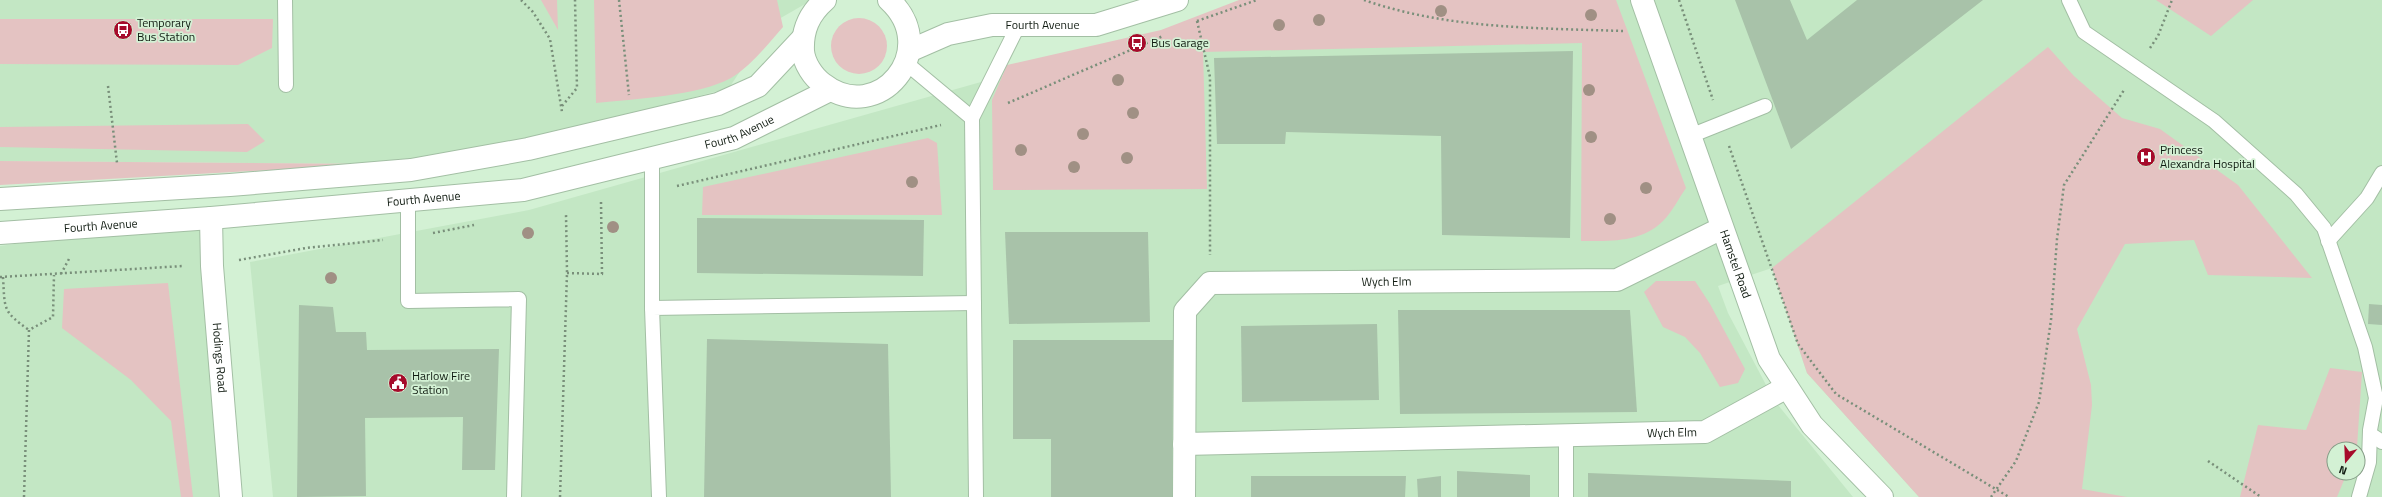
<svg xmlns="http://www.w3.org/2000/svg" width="2382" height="497" viewBox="0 0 2382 497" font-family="'Titillium Web',sans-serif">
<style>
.built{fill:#c3e7c4;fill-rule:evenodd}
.green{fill:#e4c3c2}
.building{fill:#a8c2a9}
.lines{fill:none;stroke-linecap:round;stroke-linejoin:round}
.lane-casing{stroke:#a3bfa4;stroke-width:16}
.street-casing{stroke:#a3bfa4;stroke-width:24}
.secondary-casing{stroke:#a3bfa4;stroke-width:24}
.path{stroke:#798f7a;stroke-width:2.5;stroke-dasharray:2 3;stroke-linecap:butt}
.lane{stroke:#fff;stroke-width:14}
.street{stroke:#fff;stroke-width:22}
.secondary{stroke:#fff;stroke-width:22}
.tree{fill:#a09084}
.labels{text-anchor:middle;stroke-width:3.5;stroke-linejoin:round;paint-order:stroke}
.poi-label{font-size:12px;fill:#111c12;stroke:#d3f1d4;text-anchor:start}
.street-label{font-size:12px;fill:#111c12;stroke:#d3f1d4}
</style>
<rect width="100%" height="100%" fill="#d3f1d4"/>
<g class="built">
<path d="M 0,0 L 812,0 L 772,23 L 729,88 L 507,147 L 378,164 L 0,161 Z"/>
<path d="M 1270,0 L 2382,0 L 2382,497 L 1919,497 L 1807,373 L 1772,268 L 1718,286 L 1728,313 L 1774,400 L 1853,497 L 273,497 L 250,262 L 529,210 ZM 2334,449 L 2358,449 L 2358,473 L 2334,473 Z"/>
<path d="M 211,218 L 236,497 L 0,497 L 0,246 Z"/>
</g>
<g class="green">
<path d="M 541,0 L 557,0 L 558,30 Z"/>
<path d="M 594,0 L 777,0 L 783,27 C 769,43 750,67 731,78 C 698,96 634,99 596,103 Z"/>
<path d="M 1239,0 L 1616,0 L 1686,188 C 1679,198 1672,212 1663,221 C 1641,243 1609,241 1581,241 L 1582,43 L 1203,52 L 1207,189 L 993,190 L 992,100 L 1007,65 L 1161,30 Z"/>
<path d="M 2156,0 L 2253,0 L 2211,36 Z"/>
<circle cx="859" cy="46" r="28"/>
<path d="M 0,19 L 273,19 L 272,48 L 238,65 L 0,64 Z"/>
<path d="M 2048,47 L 2074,76 L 2122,118 L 2160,129 L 2238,185 L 2312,278 L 2208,275 L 2194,240 L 2125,244 L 2077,329 L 2091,385 L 2092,405 L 2082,489 L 2127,497 L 1919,497 L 1807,373 L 1772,268 Z"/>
<path d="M 248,124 L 265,141 L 247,152 L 0,147 L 0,127 Z"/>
<path d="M 928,138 L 937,143 L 942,215 L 702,215 L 703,187 Z"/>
<path d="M 0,161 L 378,164 L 0,185 Z"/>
<path d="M 1656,281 L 1695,281 L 1710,304 L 1745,369 L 1738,383 L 1720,387 L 1700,353 L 1685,337 L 1663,327 L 1644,292 Z"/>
<path d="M 168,283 L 193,497 L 181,497 L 171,421 L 131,380 L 62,328 L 64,289 Z"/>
<path d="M 2330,368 L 2362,372 L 2357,447 L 2356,449 L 2334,449 L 2334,473 L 2347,473 L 2337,497 L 2240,497 L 2258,425 L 2306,430 Z"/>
</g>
<g class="building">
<path d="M 1735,0 L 1790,0 L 1807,40 L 1857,0 L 1983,0 L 1791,149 Z"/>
<path d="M 1573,51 L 1570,238 L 1442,235 L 1441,136 L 1286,132 L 1285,144 L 1217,144 L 1214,58 Z"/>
<path d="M 697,218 L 924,220 L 923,276 L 697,273 Z"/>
<path d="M 1005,232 L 1148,232 L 1150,322 L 1009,324 Z"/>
<path d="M 2369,304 L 2382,305 L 2382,325 L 2368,324 Z"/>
<path d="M 299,305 L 333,307 L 336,332 L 366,332 L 367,350 L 499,349 L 495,470 L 462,470 L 463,417 L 365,418 L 366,496 L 297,497 Z"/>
<path d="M 1398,310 L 1630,310 L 1637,412 L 1400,414 Z"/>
<path d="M 1377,324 L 1379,400 L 1242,402 L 1241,326 Z"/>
<path d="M 707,339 L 888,344 L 891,497 L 704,497 Z"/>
<path d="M 1013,340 L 1173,340 L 1172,497 L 1051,497 L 1051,439 L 1013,439 Z"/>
<path d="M 1457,471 L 1530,475 L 1530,497 L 1457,497 Z"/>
<path d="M 1588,473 L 1791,481 L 1791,497 L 1588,497 Z"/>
<path d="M 1251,476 L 1406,476 L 1405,497 L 1251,497 Z"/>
<path d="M 1441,476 L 1441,497 L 1418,497 L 1417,479 Z"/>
</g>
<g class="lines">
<defs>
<g id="lane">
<path d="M 285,0 L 286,85"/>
<path d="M 2069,0 L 2084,32 L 2214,121 L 2296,194 L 2324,228 L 2365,347 L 2376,398 L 2370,430 L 2369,462 L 2359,497"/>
<path d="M 906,63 L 972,118"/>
<path d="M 1690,136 L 1765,106"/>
<path d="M 652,160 L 652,308"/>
<path d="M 408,202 L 408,301 L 519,299 L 514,497"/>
<path d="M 2328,241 L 2367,198 L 2382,173"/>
<path d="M 2370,434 L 2382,442"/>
<path d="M 1566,435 L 1566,497"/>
<path d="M 659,497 L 652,308 L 974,303"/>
<path d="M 976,497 L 972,118 L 1019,24"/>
</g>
<g id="street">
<path id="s1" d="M 1642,0 L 1769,359 L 1812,425 L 1882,497"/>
<path id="s2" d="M 211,218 L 212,266 L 231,497"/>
<path id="s3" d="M 1184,444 L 1705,432 L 1787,387"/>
<path id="s4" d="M 1184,497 L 1185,311 L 1210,283 L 1617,280 L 1722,228"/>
</g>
<g id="secondary">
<path d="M 825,0 C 809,14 802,30 803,51 C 804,63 813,77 823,84 C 878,127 943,50 889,0"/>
<path id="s5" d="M 909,51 L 948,34 L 992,25 L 1096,25 L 1177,0"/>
<path d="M 0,199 L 230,185 L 411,170 L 528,149 L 718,104 L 758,86 L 803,38"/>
<path id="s6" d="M 0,233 L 211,218 L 523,190 L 734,138 L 830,90"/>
</g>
</defs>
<use href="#lane" class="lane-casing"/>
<use href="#street" class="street-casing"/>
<use href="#secondary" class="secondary-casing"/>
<g class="path">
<path d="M 521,0 L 533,12 L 550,39 L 562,112"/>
<path d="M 619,0 L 629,95"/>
<path d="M 1364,0 C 1447,29 1536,28 1623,31"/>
<path d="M 1679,0 L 1713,100"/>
<path d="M 1197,21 L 1257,0"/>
<path d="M 1197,21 L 1210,77 L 1210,255"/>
<path d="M 2150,48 L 2158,36 L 2172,0"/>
<path d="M 108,86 L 117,163"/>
<path d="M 1008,103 L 1163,36"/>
<path d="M 562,106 L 577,88 L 575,0"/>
<path d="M 1729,146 L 1798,344 L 1836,394 L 2009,497"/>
<path d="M 677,186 L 941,125"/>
<path d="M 433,233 L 474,225"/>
<path d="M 239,260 L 306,248 L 383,240"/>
<path d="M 567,273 L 602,274 L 601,201"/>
<path d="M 61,274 L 70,257"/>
<path d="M 0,277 L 183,266"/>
<path d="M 3,277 C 5,309 2,311 29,330"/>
<path d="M 2208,461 L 2261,497"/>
<path d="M 24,497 L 29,330 L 53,317 L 54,275"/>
<path d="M 560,497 L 567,273 L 566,214"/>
<path d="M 1991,497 L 2016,461 L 2039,402 L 2051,320 L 2057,239 L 2064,185 L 2124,90"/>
</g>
<use href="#lane" class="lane"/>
<use href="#street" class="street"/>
<use href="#secondary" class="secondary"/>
</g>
<g class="tree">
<circle cx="1441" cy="11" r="6"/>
<circle cx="1591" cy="15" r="6"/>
<circle cx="1319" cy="20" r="6"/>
<circle cx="1279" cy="25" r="6"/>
<circle cx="1118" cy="80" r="6"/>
<circle cx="1589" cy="90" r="6"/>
<circle cx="1133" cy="113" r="6"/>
<circle cx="1083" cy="134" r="6"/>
<circle cx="1591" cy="137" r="6"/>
<circle cx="1021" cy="150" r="6"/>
<circle cx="1127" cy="158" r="6"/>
<circle cx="1074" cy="167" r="6"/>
<circle cx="912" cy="182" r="6"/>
<circle cx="1646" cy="188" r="6"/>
<circle cx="1610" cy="219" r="6"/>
<circle cx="613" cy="227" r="6"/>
<circle cx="528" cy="233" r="6"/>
<circle cx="331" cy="278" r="6"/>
</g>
<defs>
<symbol id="bus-disc" viewBox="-11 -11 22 22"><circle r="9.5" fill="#a60b2b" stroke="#d3f1d4"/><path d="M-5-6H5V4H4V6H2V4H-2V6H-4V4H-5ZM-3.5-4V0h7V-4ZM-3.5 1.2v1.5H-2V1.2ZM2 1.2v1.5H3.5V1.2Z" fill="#fff"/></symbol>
<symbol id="hospital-disc" viewBox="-11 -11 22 22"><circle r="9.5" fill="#a60b2b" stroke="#d3f1d4"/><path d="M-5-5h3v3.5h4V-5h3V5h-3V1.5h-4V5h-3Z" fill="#fff"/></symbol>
<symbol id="civic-disc" viewBox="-11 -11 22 22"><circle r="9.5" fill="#a60b2b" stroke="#d3f1d4"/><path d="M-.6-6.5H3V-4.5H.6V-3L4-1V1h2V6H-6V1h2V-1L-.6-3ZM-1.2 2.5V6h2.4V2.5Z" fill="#fff"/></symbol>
</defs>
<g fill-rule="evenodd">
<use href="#bus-disc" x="112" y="19" width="22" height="22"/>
<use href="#bus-disc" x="1126" y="32" width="22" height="22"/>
<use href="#hospital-disc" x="2135" y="146" width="22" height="22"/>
<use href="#civic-disc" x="387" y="372" width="22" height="22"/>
</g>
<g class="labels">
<g class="poi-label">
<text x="137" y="27">Temporary<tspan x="137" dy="14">Bus Station</tspan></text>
<text x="1151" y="47">Bus Garage</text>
<text x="2160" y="154">Princess<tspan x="2160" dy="14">Alexandra Hospital</tspan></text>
<text x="412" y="380">Harlow Fire<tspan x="412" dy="14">Station</tspan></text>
</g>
<g class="street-label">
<text dy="4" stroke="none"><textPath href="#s5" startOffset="138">Fourth Avenue</textPath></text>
<text dy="4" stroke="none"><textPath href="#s6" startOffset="749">Fourth Avenue</textPath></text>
<text dy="4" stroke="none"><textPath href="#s6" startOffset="425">Fourth Avenue</textPath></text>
<text dy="4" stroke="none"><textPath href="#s6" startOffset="101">Fourth Avenue</textPath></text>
<text dy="4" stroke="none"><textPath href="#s1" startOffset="280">Hamstel Road</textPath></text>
<text dy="4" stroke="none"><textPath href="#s4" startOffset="400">Wych Elm</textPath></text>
<text dy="4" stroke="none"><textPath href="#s2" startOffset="140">Hodings Road</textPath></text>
<text dy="4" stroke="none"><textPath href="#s3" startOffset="488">Wych Elm</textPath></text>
</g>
</g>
<g transform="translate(2346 461) rotate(199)"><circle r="19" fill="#d3f1d4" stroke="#859c86"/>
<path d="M0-3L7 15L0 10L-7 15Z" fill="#a60b2b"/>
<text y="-6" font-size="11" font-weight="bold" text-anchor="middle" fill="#111c12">N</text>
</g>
</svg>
